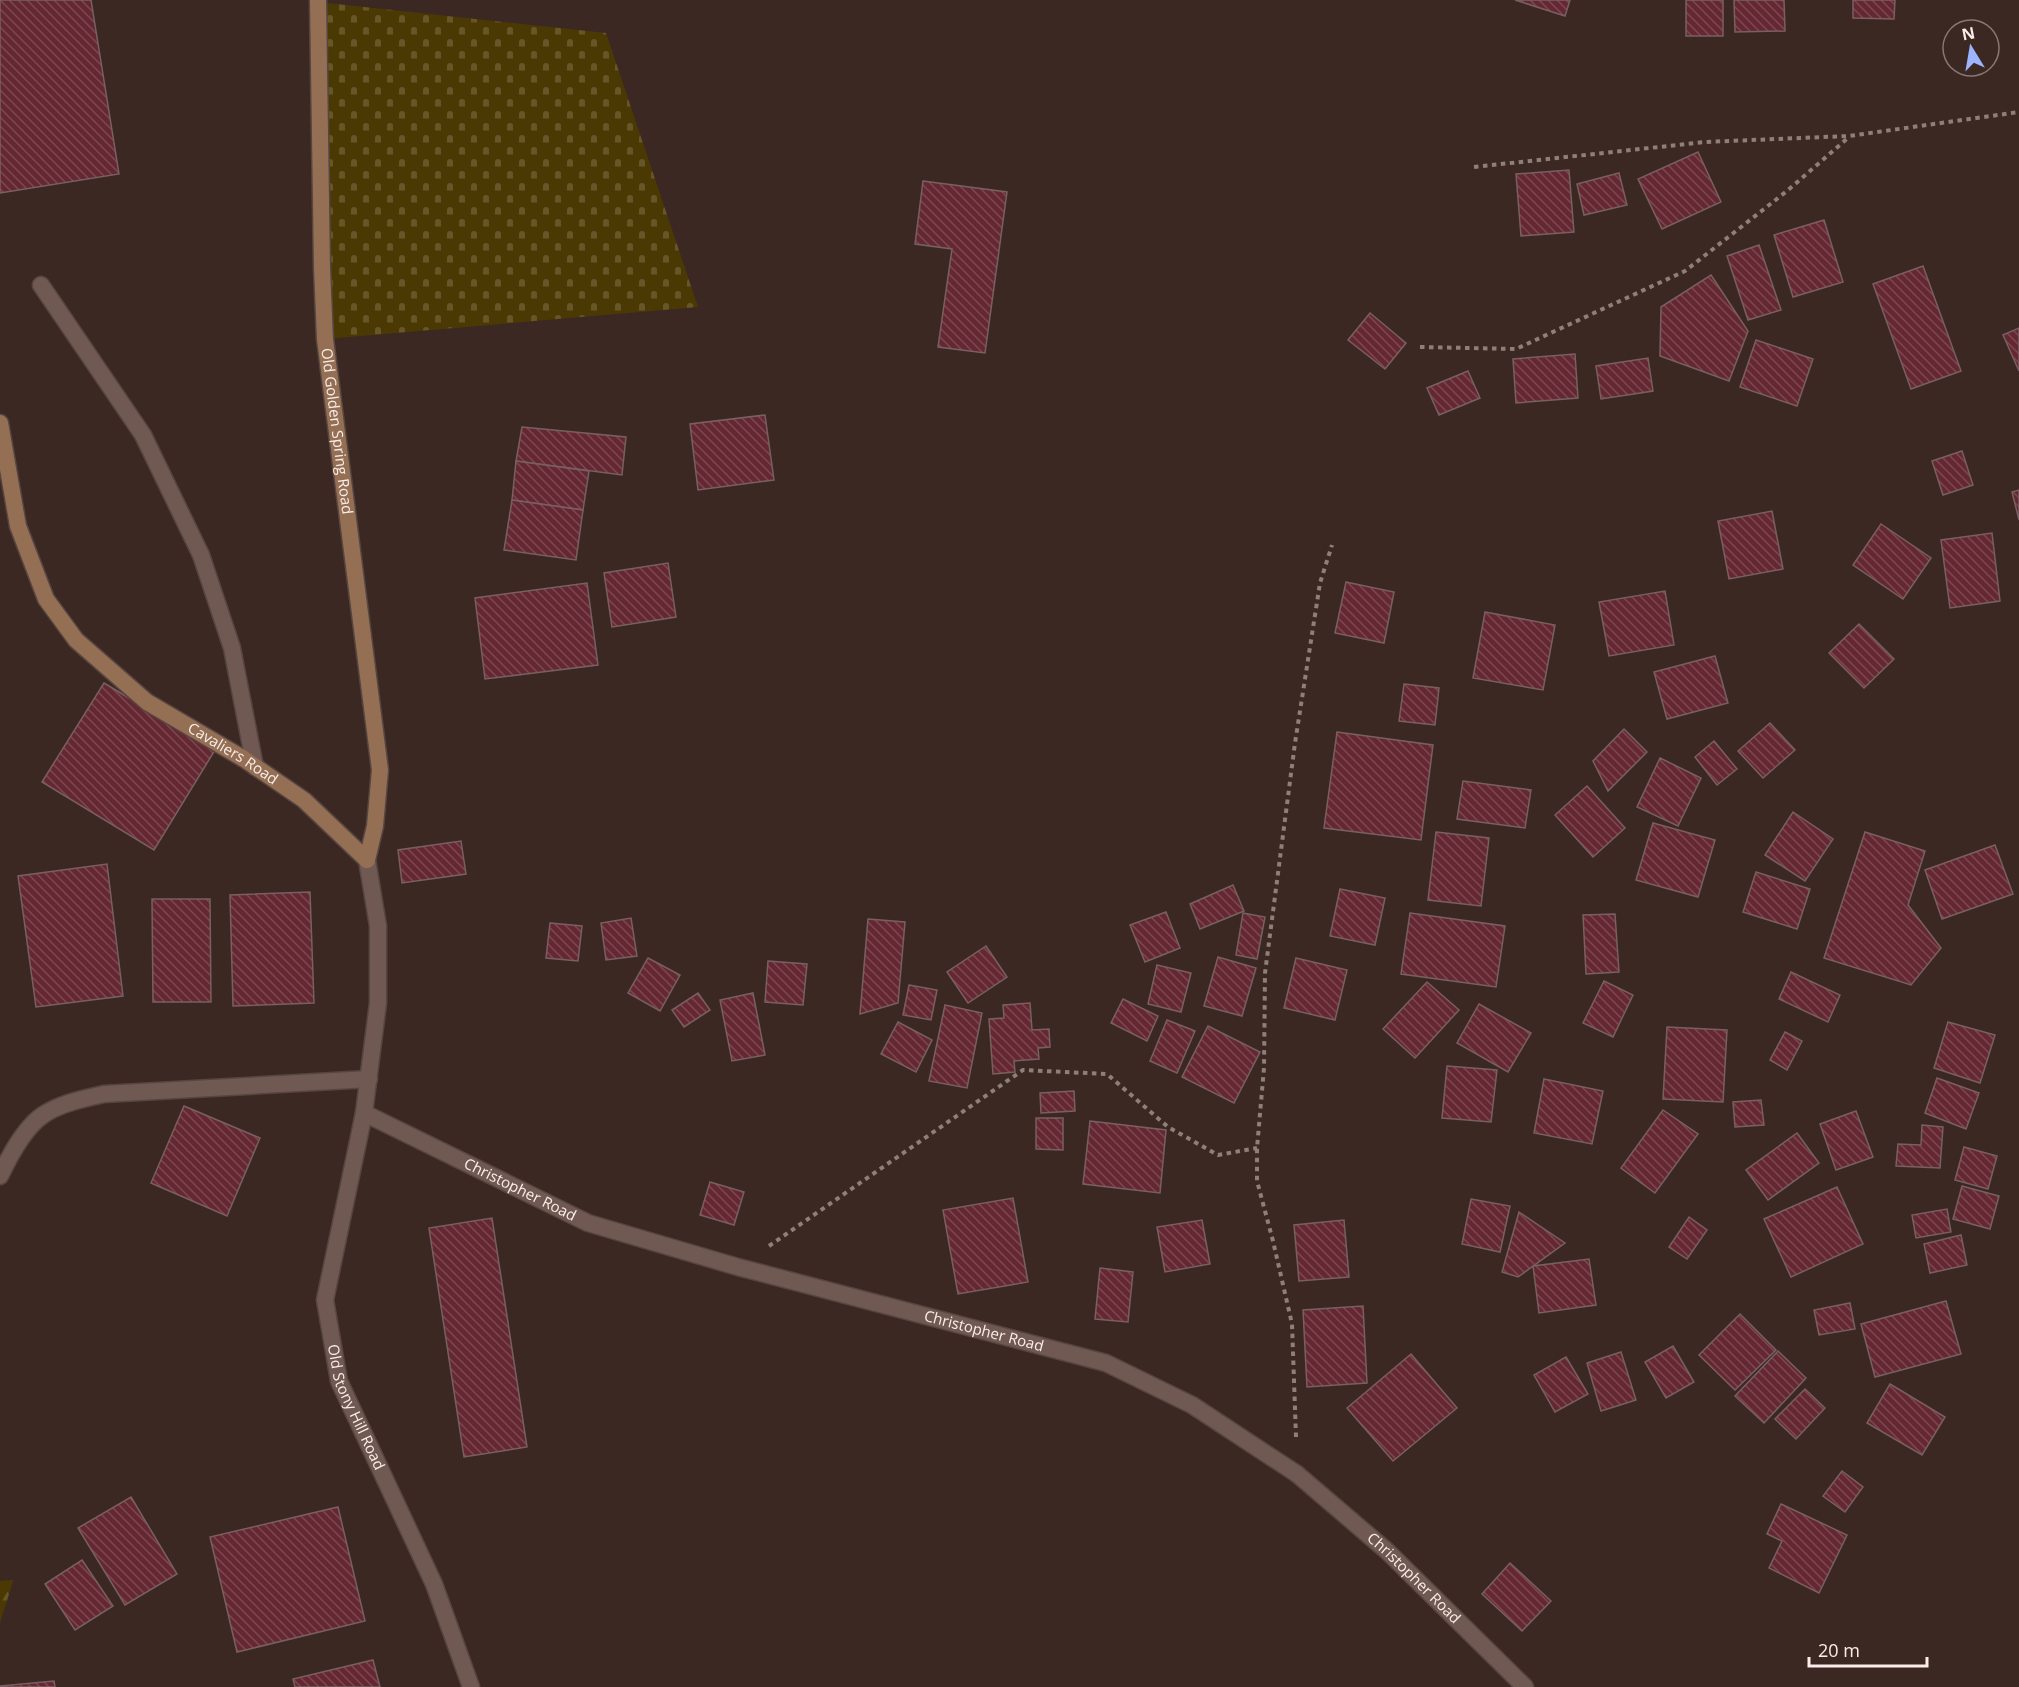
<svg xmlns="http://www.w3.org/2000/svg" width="2019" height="1687" viewBox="0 0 2019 1687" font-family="'Open Sans',sans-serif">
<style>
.forest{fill:url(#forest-firs)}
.cemetery{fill:url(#cemetery-stones)}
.building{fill:url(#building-back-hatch);stroke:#786062;stroke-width:1.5}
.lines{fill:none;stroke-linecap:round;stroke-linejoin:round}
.service-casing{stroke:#564540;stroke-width:19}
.minor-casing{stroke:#564540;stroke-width:19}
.tertiary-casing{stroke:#564540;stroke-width:19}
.secondary-casing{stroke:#564540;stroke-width:19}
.path{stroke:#8f7f7a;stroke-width:4;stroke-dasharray:4.5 4.5;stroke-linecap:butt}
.service{stroke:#6f5952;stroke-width:16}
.minor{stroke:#6f5952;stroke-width:16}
.tertiary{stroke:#6f5952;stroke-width:16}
.secondary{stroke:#956f54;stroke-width:16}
.labels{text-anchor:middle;stroke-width:4.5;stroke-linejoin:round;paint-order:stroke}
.street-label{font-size:15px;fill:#fbede9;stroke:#3b2822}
</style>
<defs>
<pattern id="forest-firs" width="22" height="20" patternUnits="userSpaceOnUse" patternTransform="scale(1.5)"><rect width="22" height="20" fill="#4b3903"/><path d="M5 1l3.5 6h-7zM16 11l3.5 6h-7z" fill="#665628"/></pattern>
<pattern id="cemetery-stones" width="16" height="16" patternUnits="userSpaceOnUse" patternTransform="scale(1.5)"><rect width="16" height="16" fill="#4b3903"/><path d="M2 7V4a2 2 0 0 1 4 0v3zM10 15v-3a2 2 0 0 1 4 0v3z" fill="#665628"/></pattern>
<pattern id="building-back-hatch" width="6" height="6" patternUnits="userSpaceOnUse" patternTransform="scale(1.5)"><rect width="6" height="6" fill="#652832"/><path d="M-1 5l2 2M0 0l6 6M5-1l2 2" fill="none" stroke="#7c4850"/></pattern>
</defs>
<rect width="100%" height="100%" fill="#3b2822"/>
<path class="forest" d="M 13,1580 L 13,1581 L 0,1623 L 0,1581 Z"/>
<path class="cemetery" d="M 318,2 L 606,33 L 698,307 L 325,339 Z"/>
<g class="building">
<path d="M 0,0 L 91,0 L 119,174 L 0,193 Z"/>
<path d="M 1515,0 L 1570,0 L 1565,16 Z"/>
<rect x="1686" y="0" width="37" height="36"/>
<path d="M 1734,0 L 1784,0 L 1785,31 L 1735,32 Z"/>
<path d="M 1853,0 L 1895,0 L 1894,19 L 1853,18 Z"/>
<path d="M 1698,152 L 1721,202 L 1662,229 L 1638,179 Z"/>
<path d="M 1569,170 L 1574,232 L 1521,236 L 1516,174 Z"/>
<path d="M 1619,173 L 1627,205 L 1584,215 L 1577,184 Z"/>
<path d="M 923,181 L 1007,192 L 985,353 L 938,347 L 952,249 L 915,244 Z"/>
<path d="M 1824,220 L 1843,282 L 1793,297 L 1774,235 Z"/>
<path d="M 1759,245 L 1781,310 L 1748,320 L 1727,256 Z"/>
<path d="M 1923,266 L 1961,371 L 1911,389 L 1873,284 Z"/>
<path d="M 1711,275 L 1748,331 L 1729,381 L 1660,356 L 1661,307 Z"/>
<path d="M 1370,313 L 1406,343 L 1385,369 L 1348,340 Z"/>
<path d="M 2019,328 L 2019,371 L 2003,335 Z"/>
<path d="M 1756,340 L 1813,359 L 1797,406 L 1740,387 Z"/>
<path d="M 1575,354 L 1578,398 L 1516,403 L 1513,359 Z"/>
<path d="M 1648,358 L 1653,391 L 1601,399 L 1596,366 Z"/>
<path d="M 1468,371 L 1480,398 L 1439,415 L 1427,388 Z"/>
<path d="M 765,415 L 774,480 L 698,490 L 690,424 Z"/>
<path d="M 522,427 L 626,437 L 622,475 L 516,461 Z"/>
<path d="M 1962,451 L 1973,485 L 1943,495 L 1932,461 Z"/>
<path d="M 516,461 L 589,471 L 583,510 L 512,500 Z"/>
<path d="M 2019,490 L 2019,520 L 2012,492 Z"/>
<path d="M 512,500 L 583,510 L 576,560 L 504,550 Z"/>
<path d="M 1772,511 L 1783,569 L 1729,579 L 1718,521 Z"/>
<path d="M 1881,524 L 1931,558 L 1903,599 L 1853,565 Z"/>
<path d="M 1992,533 L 2000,601 L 1950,608 L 1941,540 Z"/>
<path d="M 668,563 L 676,617 L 612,627 L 604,573 Z"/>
<path d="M 1346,582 L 1394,592 L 1384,643 L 1335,633 Z"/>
<path d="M 587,583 L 598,665 L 485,679 L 475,598 Z"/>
<path d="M 1665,591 L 1674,645 L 1609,656 L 1599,602 Z"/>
<path d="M 1485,612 L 1555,625 L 1543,690 L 1473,678 Z"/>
<path d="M 1859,624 L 1894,659 L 1864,688 L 1829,653 Z"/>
<path d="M 1715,656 L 1728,703 L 1667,719 L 1654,672 Z"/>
<path d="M 104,683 L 215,750 L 154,850 L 42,782 Z"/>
<path d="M 1404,684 L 1439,688 L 1435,725 L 1399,721 Z"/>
<path d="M 1770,723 L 1795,750 L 1763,778 L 1738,751 Z"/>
<path d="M 1624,729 L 1647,752 L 1608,791 L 1593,761 Z"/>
<path d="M 1337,732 L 1433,745 L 1421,840 L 1324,828 Z"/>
<path d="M 1714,741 L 1737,769 L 1717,785 L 1695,757 Z"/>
<path d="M 1660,758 L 1701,778 L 1678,826 L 1637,807 Z"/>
<path d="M 1463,781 L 1531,790 L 1525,828 L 1457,819 Z"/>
<path d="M 1587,786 L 1625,828 L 1593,857 L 1555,815 Z"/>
<path d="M 1793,812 L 1833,839 L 1805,881 L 1765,855 Z"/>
<path d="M 1653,823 L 1715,840 L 1698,897 L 1636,880 Z"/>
<path d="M 1436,832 L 1489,838 L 1481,906 L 1428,900 Z"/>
<path d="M 1865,832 L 1925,851 L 1908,905 L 1941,948 L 1911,985 L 1824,958 Z"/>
<path d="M 461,841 L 466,874 L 402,883 L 398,850 Z"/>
<path d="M 1995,845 L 2013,894 L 1942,919 L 1925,870 Z"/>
<path d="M 107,864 L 123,996 L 36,1007 L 18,876 Z"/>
<path d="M 1756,872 L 1810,889 L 1797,929 L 1743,912 Z"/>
<path d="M 1233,885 L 1244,911 L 1200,929 L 1190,904 Z"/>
<path d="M 1340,889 L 1385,898 L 1375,945 L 1330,936 Z"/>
<path d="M 310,892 L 314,1003 L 233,1006 L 230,895 Z"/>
<path d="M 152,899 L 210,899 L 211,1002 L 153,1002 Z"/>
<path d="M 1166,912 L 1180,948 L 1145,962 L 1130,925 Z"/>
<path d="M 1243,913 L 1265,917 L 1257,959 L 1236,955 Z"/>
<path d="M 1410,913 L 1505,926 L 1496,987 L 1401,974 Z"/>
<path d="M 1615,914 L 1619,972 L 1586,974 L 1583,915 Z"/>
<path d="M 631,918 L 637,956 L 606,960 L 601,923 Z"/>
<path d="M 868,919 L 905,922 L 898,1003 L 860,1014 Z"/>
<path d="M 550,923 L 582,926 L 578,961 L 546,958 Z"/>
<path d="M 986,946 L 1007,977 L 968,1003 L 947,972 Z"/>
<path d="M 1218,957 L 1256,968 L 1242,1016 L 1204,1006 Z"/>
<path d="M 648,958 L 680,975 L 660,1011 L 628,993 Z"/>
<path d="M 1296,958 L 1347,970 L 1335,1020 L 1284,1008 Z"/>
<path d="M 768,961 L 807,964 L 803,1005 L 765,1002 Z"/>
<path d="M 1157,965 L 1191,973 L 1181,1012 L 1148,1004 Z"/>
<path d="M 1791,972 L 1840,995 L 1828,1022 L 1779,999 Z"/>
<path d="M 1604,981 L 1633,995 L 1613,1037 L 1583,1023 Z"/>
<path d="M 1427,982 L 1459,1010 L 1415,1058 L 1383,1029 Z"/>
<path d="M 909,985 L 937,990 L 931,1020 L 903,1015 Z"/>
<path d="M 698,993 L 710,1010 L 684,1027 L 672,1010 Z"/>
<path d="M 753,993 L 765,1055 L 732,1061 L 720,1000 Z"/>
<path d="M 1123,999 L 1158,1016 L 1147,1041 L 1111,1023 Z"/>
<path d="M 1030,1003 L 1032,1030 L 1049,1029 L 1050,1047 L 1038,1048 L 1039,1059 L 1014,1061 L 1015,1072 L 993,1074 L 989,1019 L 1004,1018 L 1003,1005 Z"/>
<path d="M 1479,1004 L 1531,1033 L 1508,1072 L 1457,1043 Z"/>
<path d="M 945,1005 L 982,1013 L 967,1088 L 929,1081 Z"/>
<path d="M 1167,1020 L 1195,1031 L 1177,1073 L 1150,1061 Z"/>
<path d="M 898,1022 L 932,1040 L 916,1072 L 881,1054 Z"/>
<path d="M 1948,1022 L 1995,1035 L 1980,1083 L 1934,1068 Z"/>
<path d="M 1208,1026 L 1260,1052 L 1234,1103 L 1182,1077 Z"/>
<path d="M 1667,1027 L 1727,1030 L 1723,1102 L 1663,1099 Z"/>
<path d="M 1785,1032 L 1802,1041 L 1787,1070 L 1770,1060 Z"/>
<path d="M 1447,1066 L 1497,1070 L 1491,1122 L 1442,1118 Z"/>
<path d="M 1937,1078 L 1979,1093 L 1966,1129 L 1925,1113 Z"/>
<path d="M 1544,1079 L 1603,1091 L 1592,1144 L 1534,1133 Z"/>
<path d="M 1074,1091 L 1075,1111 L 1041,1113 L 1040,1093 Z"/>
<path d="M 1761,1100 L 1764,1125 L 1735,1127 L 1733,1102 Z"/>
<path d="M 184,1106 L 260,1138 L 227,1216 L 151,1183 Z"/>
<path d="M 1663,1110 L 1698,1134 L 1655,1193 L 1621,1168 Z"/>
<path d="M 1856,1111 L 1873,1157 L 1836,1170 L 1820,1124 Z"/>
<path d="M 1036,1118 L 1063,1118 L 1063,1150 L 1036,1149 Z"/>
<path d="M 1090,1121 L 1166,1130 L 1160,1193 L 1083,1184 Z"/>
<path d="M 1922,1125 L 1943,1127 L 1940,1168 L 1896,1166 L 1898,1144 L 1921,1145 Z"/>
<path d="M 1797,1133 L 1819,1163 L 1768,1200 L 1746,1170 Z"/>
<path d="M 1964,1147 L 1997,1156 L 1988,1189 L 1955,1180 Z"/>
<path d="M 710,1182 L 744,1192 L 734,1225 L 700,1215 Z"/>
<path d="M 1962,1186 L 1999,1196 L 1990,1229 L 1953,1219 Z"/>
<path d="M 1837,1187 L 1863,1244 L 1791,1277 L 1764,1219 Z"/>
<path d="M 1013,1198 L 1028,1282 L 958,1294 L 943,1210 Z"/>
<path d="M 1471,1199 L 1510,1206 L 1500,1252 L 1462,1244 Z"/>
<path d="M 1947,1209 L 1951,1232 L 1916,1238 L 1912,1215 Z"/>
<path d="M 1519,1212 L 1565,1243 L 1518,1277 L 1502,1272 Z"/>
<path d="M 1689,1217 L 1707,1230 L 1687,1259 L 1669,1247 Z"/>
<path d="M 492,1218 L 527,1447 L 464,1457 L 429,1228 Z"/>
<path d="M 1202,1220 L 1210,1264 L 1165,1272 L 1157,1227 Z"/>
<path d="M 1344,1220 L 1349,1277 L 1299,1281 L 1294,1225 Z"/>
<path d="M 1961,1235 L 1967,1265 L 1930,1273 L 1924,1244 Z"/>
<path d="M 1589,1259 L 1596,1305 L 1539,1313 L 1533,1266 Z"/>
<path d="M 1100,1268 L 1133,1272 L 1128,1322 L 1095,1319 Z"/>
<path d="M 1946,1301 L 1961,1354 L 1875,1377 L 1861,1324 Z"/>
<path d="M 1850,1303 L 1855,1329 L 1819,1335 L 1814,1310 Z"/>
<path d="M 1363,1306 L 1367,1383 L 1307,1387 L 1303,1310 Z"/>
<path d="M 1740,1314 L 1776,1350 L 1735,1390 L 1699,1355 Z"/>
<path d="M 1673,1346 L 1694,1382 L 1666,1398 L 1645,1362 Z"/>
<path d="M 1778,1351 L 1806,1378 L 1764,1423 L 1735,1396 Z"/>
<path d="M 1621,1352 L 1636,1400 L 1601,1411 L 1587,1363 Z"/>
<path d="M 1411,1354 L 1457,1408 L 1393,1461 L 1347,1408 Z"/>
<path d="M 1566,1357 L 1588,1394 L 1555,1412 L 1534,1375 Z"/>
<path d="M 1890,1384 L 1945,1417 L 1922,1455 L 1867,1423 Z"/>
<path d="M 1805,1389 L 1825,1408 L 1796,1439 L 1775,1419 Z"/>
<path d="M 1842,1471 L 1863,1487 L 1845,1512 L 1823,1496 Z"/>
<path d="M 131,1497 L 177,1574 L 125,1605 L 78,1528 Z"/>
<path d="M 1781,1504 L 1847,1535 L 1819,1593 L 1769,1568 L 1782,1541 L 1767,1534 Z"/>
<path d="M 338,1507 L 365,1621 L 237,1652 L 210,1537 Z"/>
<path d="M 82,1560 L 113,1606 L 75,1630 L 45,1584 Z"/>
<path d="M 1510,1563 L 1551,1601 L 1522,1631 L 1482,1594 Z"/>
<path d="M 373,1660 L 380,1687 L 295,1687 L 293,1679 Z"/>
<path d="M 54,1681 L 55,1687 L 0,1687 L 0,1686 Z"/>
</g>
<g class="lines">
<defs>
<path id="service" d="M 41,285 L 143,435 L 201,555 L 232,648 L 255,767"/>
<g id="minor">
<path id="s1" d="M 364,1113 L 588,1223 L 738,1267 L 1106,1363 L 1192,1405 L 1297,1474 L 1387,1551 L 1525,1687"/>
<path d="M 0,1176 C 9,1157 25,1127 43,1115 C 61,1103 83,1099 104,1094 L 369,1079"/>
</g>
<g id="tertiary">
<path id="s2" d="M 367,860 L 378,926 L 378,1003 L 364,1113 L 325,1300 L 339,1381 L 434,1584 L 471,1687"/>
</g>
<g id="secondary">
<path id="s3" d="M 318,0 L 322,268 L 325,339 L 380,770 L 375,826 L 367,860"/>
<path id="s4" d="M 0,423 L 18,526 L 46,599 L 76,640 L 147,702 L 244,759 L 304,800 L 367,860"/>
</g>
</defs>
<use href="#service" class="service-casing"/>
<use href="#minor" class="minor-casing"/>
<use href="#tertiary" class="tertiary-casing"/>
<use href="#secondary" class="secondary-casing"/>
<g class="path">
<path d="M 1474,167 L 1705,142 L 1849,136 L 2019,112"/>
<path d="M 1420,347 L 1516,349 L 1685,271 L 1787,191 L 1849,137"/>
<path d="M 769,1246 L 1023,1070 L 1107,1074 L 1168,1127 L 1218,1155 L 1257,1148"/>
<path d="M 1296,1437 L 1292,1324 L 1273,1241 L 1257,1181 L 1257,1148 L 1264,1068 L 1265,973 L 1295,743 L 1320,583 L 1332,545"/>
</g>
<use href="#service" class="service"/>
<use href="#minor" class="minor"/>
<use href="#tertiary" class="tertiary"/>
<use href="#secondary" class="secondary"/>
</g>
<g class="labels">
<g class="street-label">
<text dy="5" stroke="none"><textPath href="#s3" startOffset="432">Old Golden Spring Road</textPath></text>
<text dy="5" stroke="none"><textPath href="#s4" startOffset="428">Cavaliers Road</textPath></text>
<text dy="5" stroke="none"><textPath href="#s1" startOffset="174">Christopher Road</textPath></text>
<text dy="5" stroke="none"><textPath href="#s1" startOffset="660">Christopher Road</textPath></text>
<text dy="5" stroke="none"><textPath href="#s2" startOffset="558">Old Stony Hill Road</textPath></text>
<text dy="5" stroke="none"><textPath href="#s1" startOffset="1164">Christopher Road</textPath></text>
</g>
</g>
<g transform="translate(1971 48) rotate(349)"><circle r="28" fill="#3b2822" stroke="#887772" stroke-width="1.5"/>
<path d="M0-4.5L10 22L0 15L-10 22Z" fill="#9eb3fd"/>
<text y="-9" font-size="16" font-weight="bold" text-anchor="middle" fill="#fbede9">N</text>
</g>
<path d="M1809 1657v9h118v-9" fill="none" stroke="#fbede9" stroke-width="3"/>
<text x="1818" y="1657" font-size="18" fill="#fbede9" stroke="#3b2822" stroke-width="4.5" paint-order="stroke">20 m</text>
</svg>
